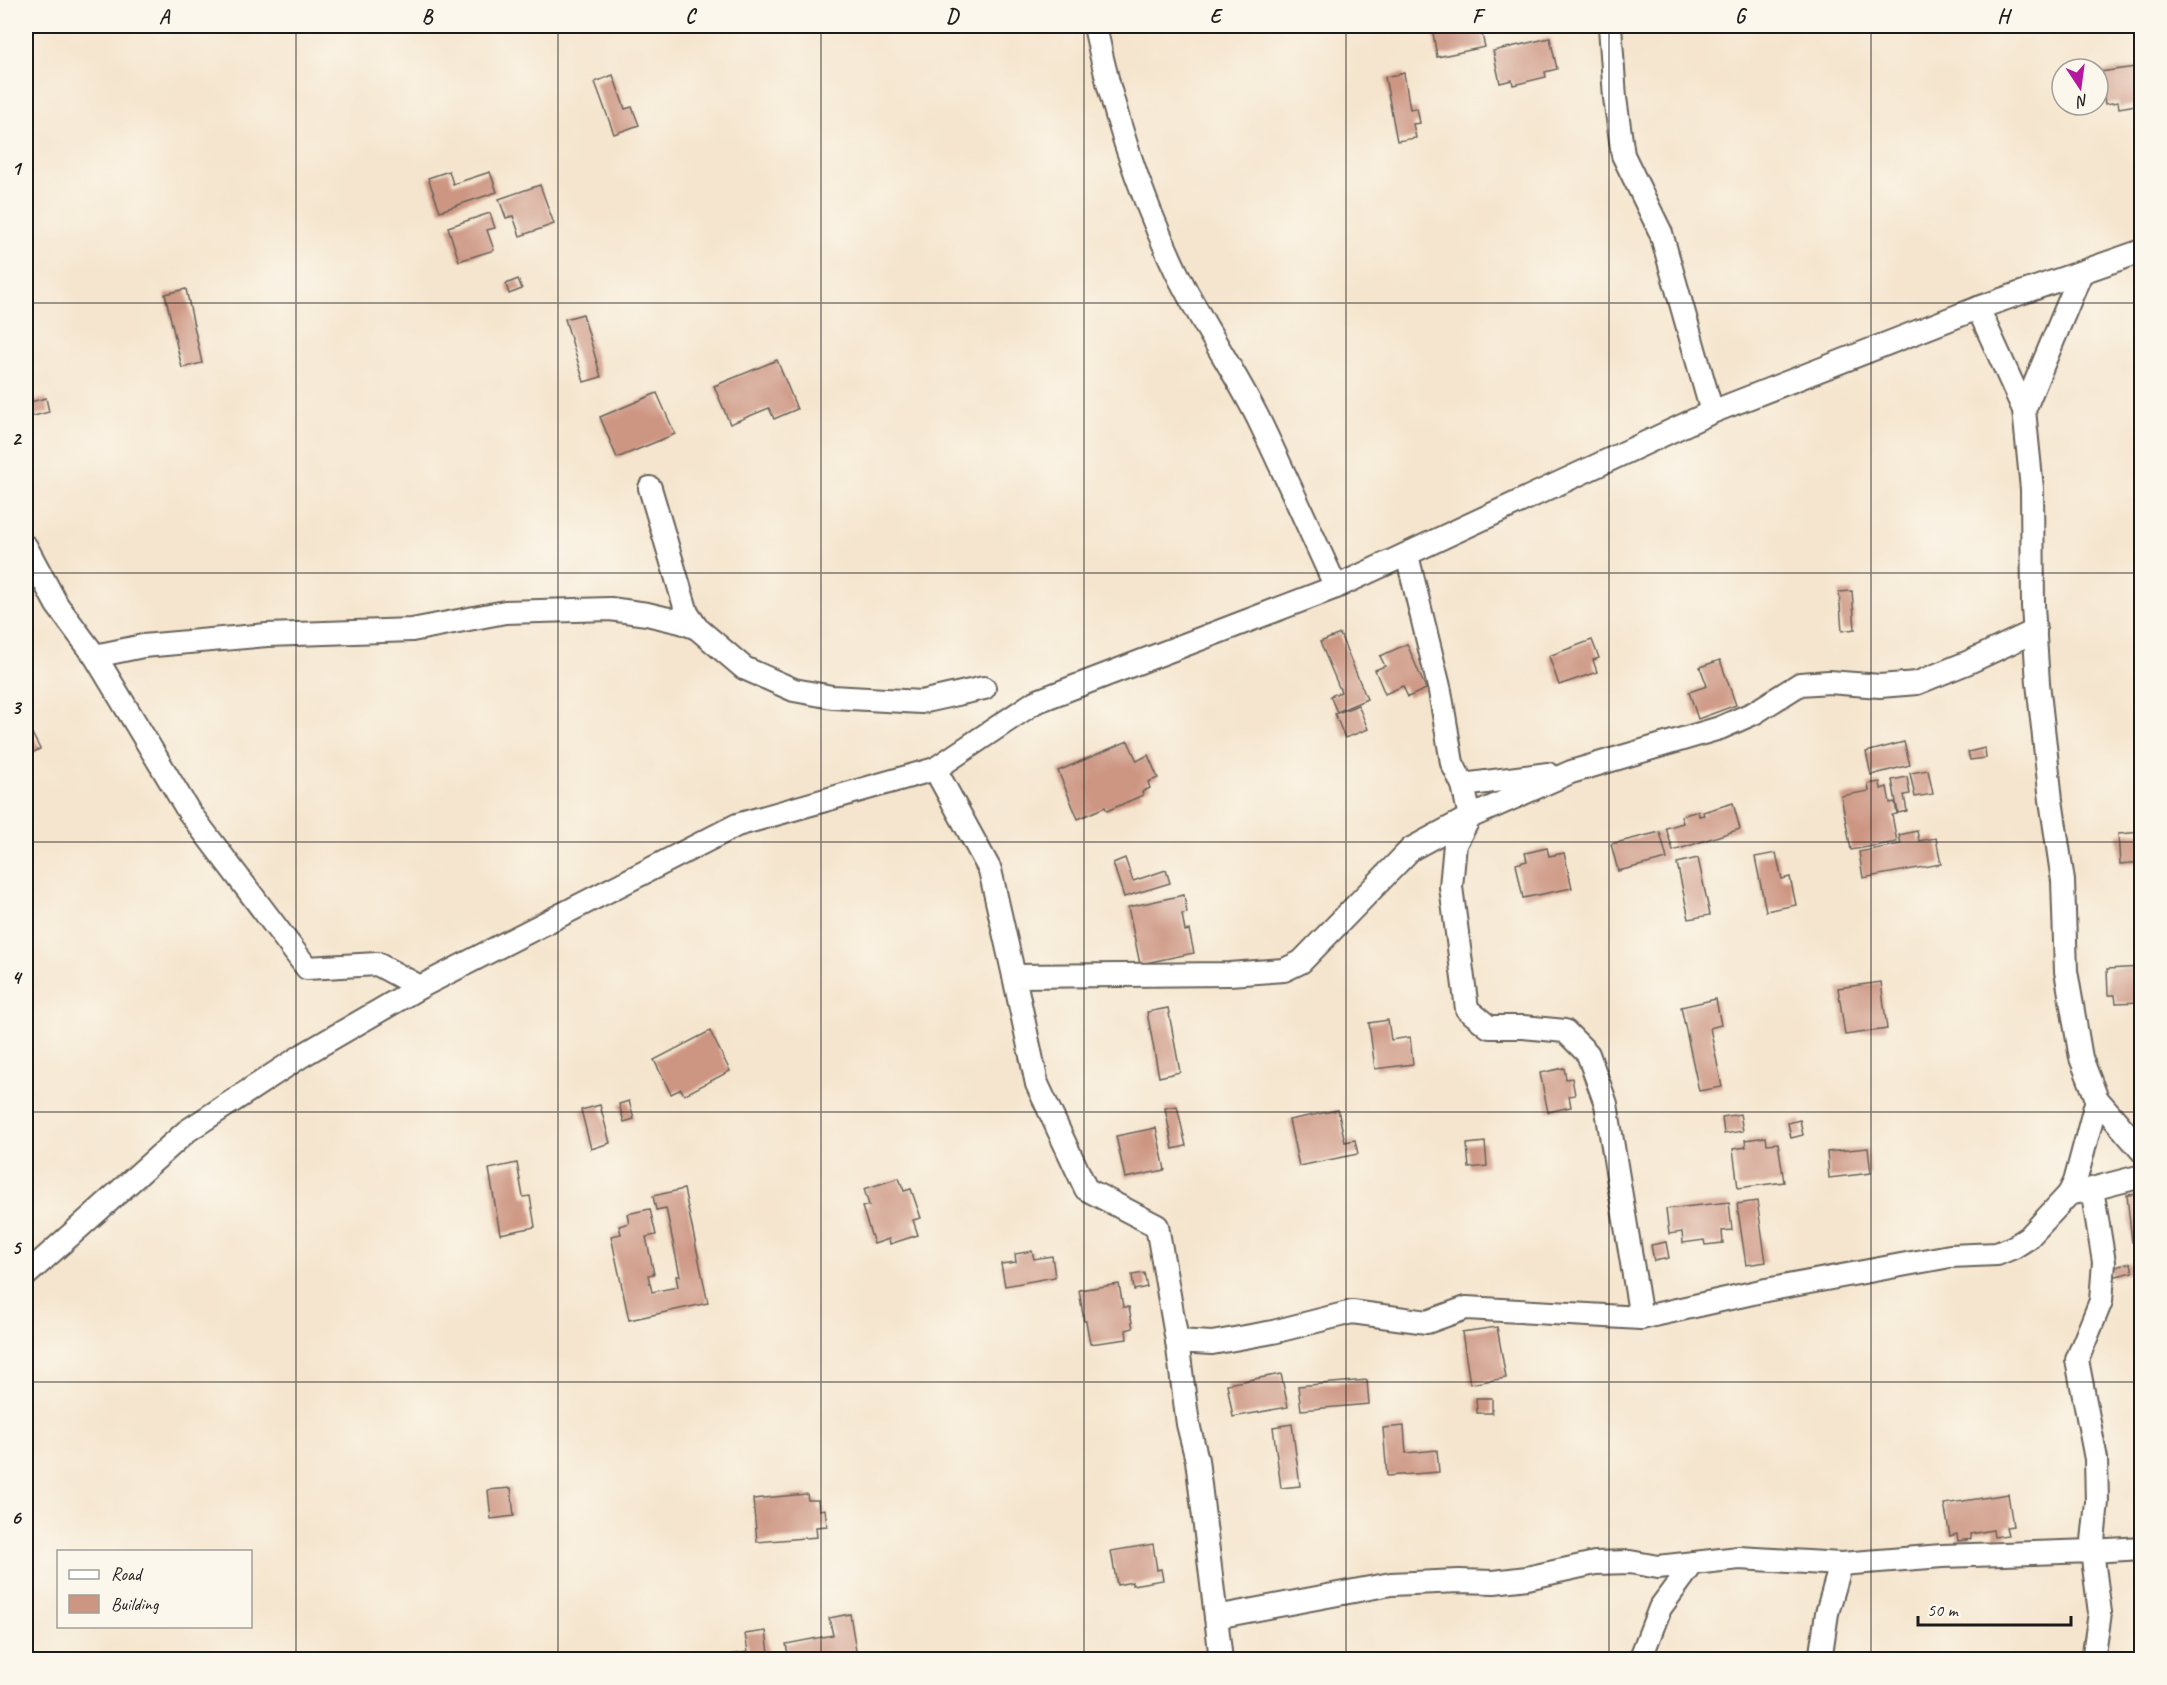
<svg xmlns="http://www.w3.org/2000/svg" width="2167" height="1685" viewBox="0 0 2167 1685" font-family="Caveat,sans-serif">
<style>
.building{fill:#cd9683}
.lines{fill:none;stroke-linecap:round;stroke-linejoin:round}
.street-casing{stroke:#68625a;stroke-width:26}
.street{stroke:#fff;stroke-width:22}
.grid{fill:none;stroke:#1c1c1c;stroke-width:1.5;stroke-opacity:0.55}
.neatline{fill:none;stroke:#1c1c1c;stroke-width:2}
.grid-label{font-size:20px;text-anchor:middle;font-weight:bold;fill:#1c1c1c}
</style>
<rect width="100%" height="100%" fill="#fbf7ec"/>
<filter id="ink" filterUnits="userSpaceOnUse"><feTurbulence type="fractalNoise" baseFrequency=".0167" numOctaves="2"/><feDisplacementMap in="SourceGraphic" scale="12" xChannelSelector="R" yChannelSelector="G"/><feConvolveMatrix kernelMatrix="1 2 1 2 8 2 1 2 1" color-interpolation-filters="sRGB"/></filter>
<filter id="wash" filterUnits="userSpaceOnUse"><feTurbulence type="fractalNoise" baseFrequency=".008" numOctaves="4" result="noise"/><feDisplacementMap in="SourceGraphic" scale="24" xChannelSelector="R" yChannelSelector="G"/><feGaussianBlur stdDeviation="1.35" result="paint"/><feColorMatrix in="noise" values="0 0 0 0 0 0 0 0 0 0 0 0 0 0 0 0 0 1.4 0 .05"/><feComposite in="paint" operator="in"/></filter>
<g filter="url(#wash)">
<rect width="100%" height="100%" fill="#f5e5ce"/>
<g id="blocks">
<g class="building">
<path d="M 1453,26 L 1480,26 L 1485,47 L 1437,57 L 1433,33 L 1444,31 L 1443,27 Z"/>
<path d="M 1550,38 L 1557,69 L 1545,72 L 1546,77 L 1513,85 L 1512,80 L 1500,83 L 1493,51 Z"/>
<path d="M 2142,66 L 2142,104 L 2119,108 L 2118,102 L 2105,104 L 2100,72 Z"/>
<path d="M 1404,73 L 1410,109 L 1417,108 L 1420,123 L 1413,124 L 1416,138 L 1397,141 L 1385,77 Z"/>
<path d="M 613,75 L 625,109 L 632,107 L 639,125 L 614,134 L 595,82 Z"/>
<path d="M 449,171 L 453,184 L 490,172 L 497,192 L 440,211 L 428,178 Z"/>
<path d="M 540,185 L 554,224 L 520,236 L 513,216 L 506,218 L 499,199 Z"/>
<path d="M 490,213 L 495,228 L 487,230 L 494,250 L 459,261 L 448,227 Z"/>
<path d="M 518,279 L 522,289 L 509,294 L 506,284 Z"/>
<path d="M 186,289 L 202,363 L 182,368 L 165,294 Z"/>
<path d="M 583,314 L 601,377 L 584,382 L 565,319 Z"/>
<path d="M 777,360 L 797,409 L 774,419 L 769,408 L 730,424 L 714,386 Z"/>
<path d="M 657,393 L 675,434 L 617,458 L 600,417 Z"/>
<path d="M 46,398 L 49,412 L 26,418 L 26,403 Z"/>
<path d="M 1852,591 L 1855,629 L 1842,631 L 1839,592 Z"/>
<path d="M 1340,634 L 1367,699 L 1337,712 L 1330,696 L 1341,692 L 1320,642 Z"/>
<path d="M 1592,640 L 1599,658 L 1593,660 L 1597,672 L 1559,685 L 1549,656 Z"/>
<path d="M 1407,644 L 1426,689 L 1408,697 L 1403,686 L 1385,694 L 1375,670 L 1385,666 L 1380,656 Z"/>
<path d="M 1720,660 L 1736,705 L 1698,719 L 1689,692 L 1707,686 L 1700,667 Z"/>
<path d="M 1358,705 L 1368,729 L 1345,738 L 1335,714 Z"/>
<path d="M 26,722 L 40,749 L 26,756 Z"/>
<path d="M 1128,741 L 1137,761 L 1148,755 L 1158,778 L 1148,782 L 1150,788 L 1142,792 L 1143,795 L 1107,811 L 1105,807 L 1078,819 L 1058,771 Z"/>
<path d="M 1904,742 L 1910,765 L 1871,775 L 1866,752 Z"/>
<path d="M 1985,748 L 1986,758 L 1970,760 L 1968,752 Z"/>
<path d="M 1928,770 L 1933,794 L 1915,797 L 1910,773 Z"/>
<path d="M 1907,777 L 1910,794 L 1904,795 L 1907,811 L 1898,813 L 1892,780 Z"/>
<path d="M 1880,782 L 1881,789 L 1887,787 L 1890,803 L 1895,802 L 1897,814 L 1892,815 L 1897,842 L 1851,850 L 1841,796 L 1869,791 L 1868,784 Z"/>
<path d="M 1733,803 L 1740,829 L 1673,851 L 1666,828 L 1683,823 L 1681,816 L 1698,811 L 1699,816 L 1704,815 L 1703,812 Z"/>
<path d="M 1917,831 L 1919,841 L 1936,838 L 1941,864 L 1863,878 L 1859,852 L 1901,844 L 1899,835 Z"/>
<path d="M 1660,832 L 1667,859 L 1618,871 L 1611,844 Z"/>
<path d="M 2142,832 L 2142,862 L 2120,864 L 2118,834 Z"/>
<path d="M 1547,848 L 1549,856 L 1564,853 L 1572,888 L 1523,898 L 1516,864 L 1527,861 L 1525,853 Z"/>
<path d="M 1776,853 L 1782,879 L 1790,877 L 1796,905 L 1766,911 L 1755,857 Z"/>
<path d="M 1125,858 L 1133,881 L 1166,870 L 1170,883 L 1124,897 L 1113,863 Z"/>
<path d="M 1698,858 L 1710,915 L 1689,919 L 1677,863 Z"/>
<path d="M 1184,895 L 1187,913 L 1182,914 L 1185,931 L 1189,930 L 1194,953 L 1140,964 L 1128,907 Z"/>
<path d="M 2142,967 L 2142,1002 L 2116,1003 L 2115,995 L 2108,995 L 2107,969 Z"/>
<path d="M 1881,982 L 1887,1029 L 1845,1035 L 1838,988 Z"/>
<path d="M 1716,999 L 1721,1025 L 1710,1028 L 1722,1087 L 1699,1091 L 1681,1007 Z"/>
<path d="M 1168,1008 L 1180,1072 L 1159,1077 L 1147,1012 Z"/>
<path d="M 1388,1020 L 1391,1040 L 1410,1037 L 1413,1064 L 1375,1069 L 1369,1023 Z"/>
<path d="M 710,1031 L 730,1071 L 684,1095 L 681,1089 L 671,1094 L 654,1060 Z"/>
<path d="M 1564,1068 L 1566,1079 L 1572,1078 L 1575,1095 L 1569,1096 L 1571,1107 L 1548,1112 L 1540,1073 Z"/>
<path d="M 629,1101 L 634,1119 L 624,1122 L 619,1104 Z"/>
<path d="M 600,1105 L 610,1143 L 591,1149 L 581,1110 Z"/>
<path d="M 1177,1106 L 1186,1146 L 1173,1149 L 1165,1108 Z"/>
<path d="M 1338,1110 L 1345,1142 L 1355,1140 L 1358,1154 L 1299,1166 L 1289,1120 Z"/>
<path d="M 1740,1114 L 1743,1131 L 1724,1134 L 1722,1117 Z"/>
<path d="M 1800,1120 L 1803,1135 L 1791,1138 L 1788,1123 Z"/>
<path d="M 1156,1128 L 1165,1170 L 1125,1178 L 1116,1136 Z"/>
<path d="M 1766,1137 L 1767,1144 L 1778,1143 L 1784,1182 L 1738,1188 L 1733,1149 L 1746,1147 L 1745,1140 Z"/>
<path d="M 1485,1142 L 1487,1166 L 1469,1168 L 1467,1144 Z"/>
<path d="M 1868,1148 L 1871,1173 L 1829,1178 L 1827,1152 Z"/>
<path d="M 517,1163 L 523,1197 L 530,1196 L 535,1227 L 500,1234 L 489,1169 Z"/>
<path d="M 899,1178 L 904,1191 L 911,1189 L 921,1218 L 913,1220 L 918,1235 L 890,1244 L 889,1239 L 874,1244 L 862,1207 L 869,1205 L 864,1189 Z"/>
<path d="M 684,1189 L 708,1303 L 629,1320 L 611,1236 L 621,1234 L 619,1226 L 629,1223 L 627,1214 L 650,1209 L 656,1235 L 646,1237 L 654,1274 L 648,1275 L 652,1292 L 678,1287 L 676,1276 L 680,1276 L 666,1208 L 656,1210 L 653,1196 Z"/>
<path d="M 2142,1194 L 2142,1241 L 2132,1242 L 2127,1195 Z"/>
<path d="M 1757,1201 L 1766,1262 L 1746,1265 L 1737,1204 Z"/>
<path d="M 1729,1202 L 1732,1230 L 1722,1231 L 1723,1243 L 1705,1245 L 1704,1240 L 1683,1243 L 1682,1232 L 1669,1234 L 1666,1209 Z"/>
<path d="M 1666,1242 L 1669,1258 L 1654,1261 L 1651,1245 Z"/>
<path d="M 1032,1251 L 1034,1259 L 1052,1256 L 1055,1277 L 1005,1286 L 1001,1264 L 1016,1262 L 1015,1254 Z"/>
<path d="M 2131,1263 L 2133,1272 L 2112,1277 L 2109,1268 Z"/>
<path d="M 1144,1273 L 1147,1287 L 1134,1290 L 1132,1275 Z"/>
<path d="M 1119,1284 L 1123,1307 L 1129,1307 L 1133,1328 L 1126,1330 L 1127,1339 L 1090,1344 L 1086,1321 L 1084,1321 L 1079,1290 Z"/>
<path d="M 1497,1327 L 1506,1378 L 1470,1384 L 1462,1332 Z"/>
<path d="M 1281,1374 L 1288,1407 L 1233,1417 L 1227,1384 Z"/>
<path d="M 1367,1380 L 1369,1404 L 1301,1410 L 1298,1386 Z"/>
<path d="M 1476,1398 L 1492,1398 L 1492,1413 L 1477,1413 Z"/>
<path d="M 1292,1424 L 1300,1486 L 1281,1488 L 1273,1427 Z"/>
<path d="M 1404,1426 L 1406,1453 L 1437,1450 L 1439,1472 L 1387,1476 L 1383,1428 Z"/>
<path d="M 511,1488 L 514,1516 L 491,1519 L 488,1490 Z"/>
<path d="M 807,1494 L 808,1500 L 818,1500 L 819,1510 L 825,1509 L 827,1526 L 816,1527 L 817,1537 L 757,1542 L 753,1499 Z"/>
<path d="M 2008,1494 L 2013,1526 L 2006,1527 L 2008,1535 L 1994,1537 L 1993,1530 L 1971,1534 L 1971,1539 L 1958,1541 L 1957,1534 L 1950,1536 L 1944,1504 Z"/>
<path d="M 1153,1544 L 1157,1570 L 1161,1569 L 1163,1580 L 1132,1585 L 1132,1582 L 1117,1585 L 1111,1551 Z"/>
<path d="M 850,1614 L 856,1651 L 815,1660 L 789,1660 L 786,1644 L 833,1635 L 829,1618 Z"/>
<path d="M 766,1631 L 770,1660 L 722,1660 L 722,1656 L 748,1652 L 745,1634 Z"/>
</g>
</g>
</g>
<g filter="url(#ink)">
<use href="#blocks" fill-opacity="0" stroke="#68625a" stroke-width="1.5"/>
<g class="lines">
<defs>
<g id="street">
<path d="M 1095,26 C 1112,110 1139,193 1176,271 C 1200,321 1233,368 1258,418 C 1285,474 1310,531 1336,587"/>
<path d="M 1610,26 L 1615,98 L 1623,155 L 1661,233 L 1712,412"/>
<path d="M 2081,273 L 2024,410 L 2032,489 L 2033,606 L 2038,683 L 2051,800 L 2063,881 L 2066,971 L 2081,1058 L 2097,1099 L 2142,1151"/>
<path d="M 1978,308 L 2024,410"/>
<path d="M 650,488 L 687,613 L 697,628 L 744,668 L 794,690 L 832,697 L 921,702 L 984,688"/>
<path d="M 26,547 L 57,605 L 95,656 L 189,812 L 307,968 L 377,964 L 420,987"/>
<path d="M 1407,555 L 1440,691 L 1452,763 L 1463,785 L 1548,774"/>
<path d="M 95,656 L 143,646 L 267,635 L 412,630 L 505,612 L 610,609 L 647,614 L 681,622 L 697,628"/>
<path d="M 935,769 L 990,870 L 1014,976"/>
<path d="M 1463,785 L 1470,817 L 1455,844 L 1451,887 L 1467,1009 L 1489,1027 L 1523,1027 L 1565,1031 L 1588,1054 L 1606,1104 L 1641,1318"/>
<path d="M 2142,1176 L 2092,1189 L 2104,1262 L 2101,1301 L 2077,1360 L 2096,1459 L 2097,1502 L 2092,1551 L 2142,1548"/>
<path d="M 2082,1191 L 2069,1194 L 2075,1182 L 2097,1099"/>
<path d="M 2069,1194 L 2028,1238 L 2014,1247 L 1997,1254 L 1950,1256 L 1766,1290 L 1641,1318 L 1466,1308 L 1427,1322 L 1352,1312 L 1273,1332 L 1212,1343 L 1177,1341 L 1188,1424 L 1197,1460 L 1216,1617 L 1391,1584 L 1459,1581 L 1494,1582 L 1527,1578 L 1595,1563 L 1630,1562 L 1658,1567 L 1739,1558 L 1841,1564 L 1942,1556 L 2092,1551 L 2100,1613 L 2093,1660"/>
<path d="M 26,1275 L 187,1131 L 303,1055 L 420,987 L 737,825 L 935,769 L 1035,702 L 1336,587 L 1712,412 L 1978,308 L 2142,251"/>
<path d="M 1177,1341 L 1157,1226 L 1086,1189 L 1037,1084 L 1014,976 L 1229,974 L 1284,970 L 1301,962 L 1411,849 L 1470,817 L 1571,772 L 1720,728 L 1754,713 L 1800,684 L 1829,682 L 1880,686 L 1917,683 L 1969,662 L 2035,631"/>
<path d="M 1216,1617 L 1221,1660"/>
<path d="M 1640,1660 L 1660,1608 L 1693,1563"/>
<path d="M 1820,1660 L 1827,1613 L 1841,1564"/>
</g>
</defs>
<use href="#street" class="street-casing"/>
<use href="#street" class="street"/>
</g>
</g>
<path class="grid" d="M 296,26 L 296,1660M 558,26 L 558,1660M 821,26 L 821,1660M 1084,26 L 1084,1660M 1346,26 L 1346,1660M 1609,26 L 1609,1660M 1871,26 L 1871,1660M 26,303 L 2142,303M 26,573 L 2142,573M 26,842 L 2142,842M 26,1112 L 2142,1112M 26,1382 L 2142,1382"/>
<rect width="2167" height="1685" fill="none" stroke="#fbf7ec" stroke-width="66"/>
<rect x="57" y="1550" width="195" height="78" fill="#fbf7ec" stroke="#a29f99" stroke-width="1.5"/>
<rect x="69" y="1570" width="30" height="9" fill="#ffffff" stroke="#a29f99" stroke-width="1.5"/>
<text x="111" y="1580" font-size="18" fill="#1c1c1c">Road</text>
<rect x="69" y="1595" width="30" height="18" fill="#cd9683" stroke="#a29f99" stroke-width="1.5"/>
<text x="111" y="1610" font-size="18" fill="#1c1c1c">Building</text>
<g transform="translate(2080 87) rotate(167)"><circle r="28" fill="#fbf7ec" stroke="#a29f99" stroke-width="1.5"/>
<path d="M0-4.5L10 22L0 15L-10 22Z" fill="#b5179e"/>
<text y="-9" font-size="16" font-weight="bold" text-anchor="middle" fill="#1c1c1c">N</text>
</g>
<path d="M1918 1616v9h153v-9" fill="none" stroke="#1c1c1c" stroke-width="3"/>
<text x="1927" y="1616" font-size="18" fill="#1c1c1c" stroke="#fbf7ec" stroke-width="4.5" paint-order="stroke">50 m</text>
<rect x="33" y="33" width="2101" height="1619" class="neatline"/>
<g class="grid-label">
<text x="164" y="23">A</text>
<text x="427" y="23">B</text>
<text x="690" y="23">C</text>
<text x="952" y="23">D</text>
<text x="1215" y="23">E</text>
<text x="1477" y="23">F</text>
<text x="1740" y="23">G</text>
<text x="2003" y="23">H</text>
<text x="16" y="175">1</text>
<text x="16" y="445">2</text>
<text x="16" y="714">3</text>
<text x="16" y="984">4</text>
<text x="16" y="1254">5</text>
<text x="16" y="1524">6</text>
</g>
</svg>
